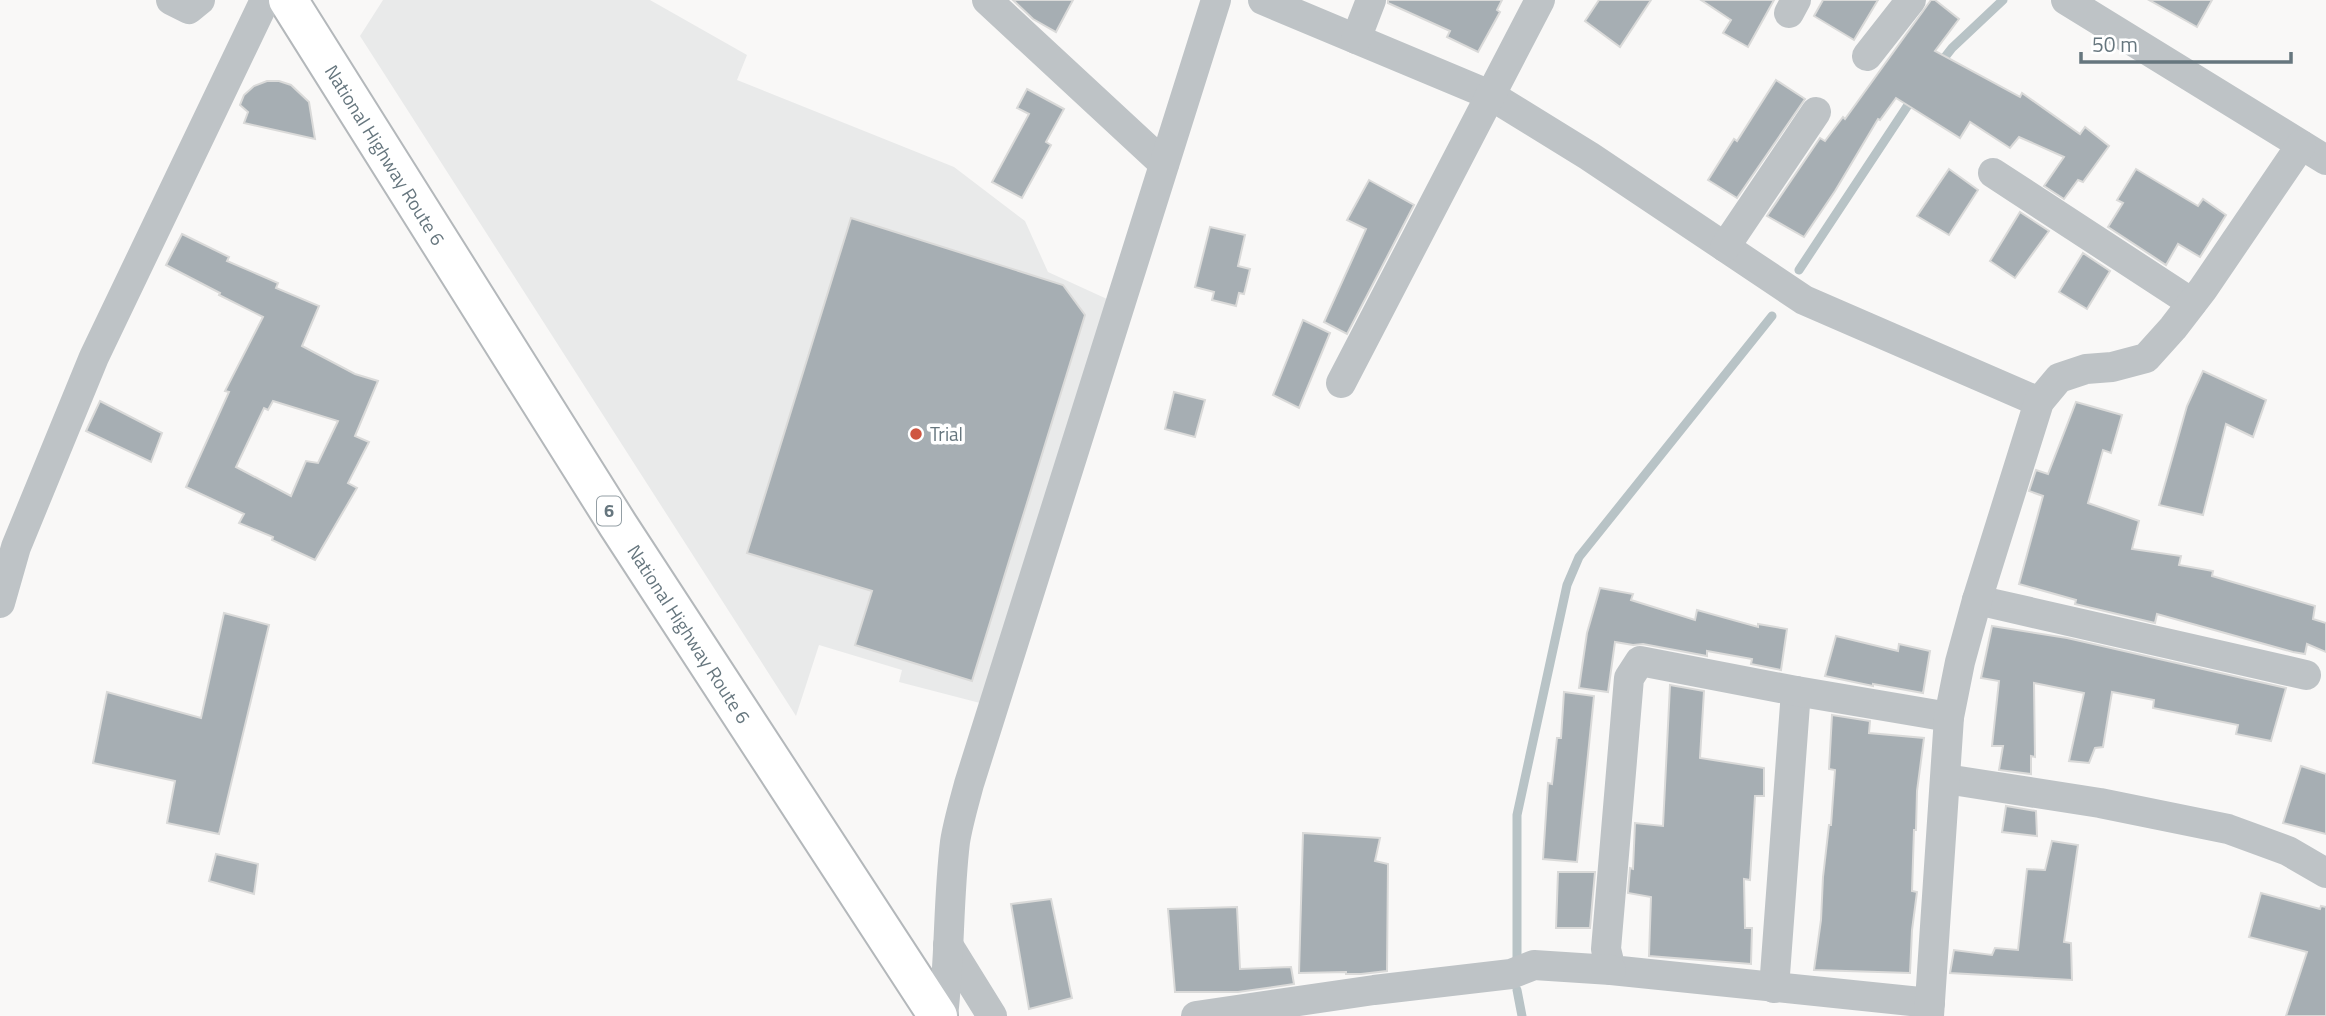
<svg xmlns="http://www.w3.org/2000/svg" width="2326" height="1016" viewBox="0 0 2326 1016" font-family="'Titillium Web',sans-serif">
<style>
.built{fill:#e9eaea}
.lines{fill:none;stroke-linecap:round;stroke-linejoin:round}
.stream{stroke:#b8c3c6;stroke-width:9}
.building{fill:#a6aeb3;stroke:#dadad9;stroke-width:2;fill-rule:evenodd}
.highway-casing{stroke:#b4b8bb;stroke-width:42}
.minor{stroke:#bec3c6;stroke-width:30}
.highway{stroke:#fff;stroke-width:38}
.poi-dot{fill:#cf5540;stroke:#fff;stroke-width:2.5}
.labels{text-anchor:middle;stroke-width:7;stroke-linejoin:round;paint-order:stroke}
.shield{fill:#fff;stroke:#949fa5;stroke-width:2}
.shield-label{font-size:18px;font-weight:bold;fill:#66767e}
.street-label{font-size:19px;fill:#66767e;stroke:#fff}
.poi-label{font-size:19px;fill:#66767e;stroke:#fff;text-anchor:start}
</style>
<rect width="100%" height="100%" fill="#f9f8f7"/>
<path class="built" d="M 383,0 L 650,0 L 747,55 L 737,80 L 954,167 L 1025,221 L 1048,272 L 1107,299 L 980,703 L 899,682 L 902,670 L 819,645 L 796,716 L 360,36 Z"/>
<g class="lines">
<g class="stream">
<path d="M 1938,66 L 1952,48 L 2003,0"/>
<path d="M 1799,270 L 1914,96"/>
<path d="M 1517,962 L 1517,815 L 1567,585 L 1579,557 L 1772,316"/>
<path d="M 1517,990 L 1522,1016"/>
</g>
</g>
<g class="building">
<path d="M 1013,0 L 1073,0 L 1056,32 L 1033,19 Z"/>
<path d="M 1388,0 L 1502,0 L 1497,10 L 1500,12 L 1478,52 L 1447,37 L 1450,31 L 1388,3 Z"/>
<path d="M 1599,0 L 1651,0 L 1620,47 L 1585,21 Z"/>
<path d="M 1701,0 L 1774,0 L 1748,47 L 1723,33 L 1731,20 Z"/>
<path d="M 1823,0 L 1878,0 L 1854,40 L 1814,16 Z"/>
<path d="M 1931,0 L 1935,0 L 1959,19 L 1935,51 L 2020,97 L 2022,93 L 2080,134 L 2085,127 L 2109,146 L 2083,182 L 2078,180 L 2064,199 L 2044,186 L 2064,157 L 2019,137 L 2010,148 L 1970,122 L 1960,138 L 1896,98 L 1880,120 L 1878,119 L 1835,191 L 1804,237 L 1767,216 L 1820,138 L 1825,141 L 1843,117 L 1845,119 Z"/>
<path d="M 2149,0 L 2212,0 L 2197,27 Z"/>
<path d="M 1776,80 L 1805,99 L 1737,198 L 1708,180 L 1734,139 L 1737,141 Z"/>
<path d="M 267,81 L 279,81 L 291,85 L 309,102 L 315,139 L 244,123 L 248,112 L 240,105 L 244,95 L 254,86 Z"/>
<path d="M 1027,89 L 1064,109 L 1046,142 L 1051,145 L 1022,198 L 992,182 L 1029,114 L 1017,108 Z"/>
<path d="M 1949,169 L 1978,190 L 1949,235 L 1917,216 Z"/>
<path d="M 2136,169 L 2198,206 L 2203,199 L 2226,215 L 2200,257 L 2178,244 L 2166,265 L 2108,227 L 2123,203 L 2117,200 Z"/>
<path d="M 1369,180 L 1414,205 L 1347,334 L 1324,322 L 1366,229 L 1347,220 Z"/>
<path d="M 2020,212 L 2049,231 L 2015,278 L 1990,261 Z"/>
<path d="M 851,218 L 1063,285 L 1085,315 L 972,681 L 855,645 L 872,591 L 747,553 Z"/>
<path d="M 1210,227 L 1245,235 L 1238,266 L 1250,269 L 1244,294 L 1239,293 L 1236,306 L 1212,300 L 1214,292 L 1195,287 Z"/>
<path d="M 182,234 L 229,257 L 227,261 L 278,283 L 276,288 L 319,306 L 302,346 L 355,374 L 378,381 L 355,436 L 369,442 L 348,483 L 357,488 L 315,560 L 272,540 L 273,537 L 239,523 L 244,514 L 186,487 L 229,392 L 225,391 L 263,317 L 219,295 L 220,293 L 166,265 ZM 273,401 L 338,421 L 318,463 L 306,461 L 291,496 L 236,467 L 264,408 L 268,410 Z"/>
<path d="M 2083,253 L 2110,271 L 2087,309 L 2059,292 Z"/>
<path d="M 1303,320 L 1330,333 L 1299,408 L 1273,395 Z"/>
<path d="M 2203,371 L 2266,400 L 2253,437 L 2226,424 L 2203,515 L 2159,505 L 2187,406 Z"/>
<path d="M 1174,392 L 1205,400 L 1195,437 L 1165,429 Z"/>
<path d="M 100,401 L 162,433 L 151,462 L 86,431 Z"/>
<path d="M 2076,402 L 2122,415 L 2111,453 L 2103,450 L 2088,503 L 2139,521 L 2132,549 L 2181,556 L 2179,565 L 2213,571 L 2212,576 L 2315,606 L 2313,619 L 2326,623 L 2326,652 L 2307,644 L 2305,654 L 2293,652 L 2157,614 L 2155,623 L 2075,604 L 2076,600 L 2019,584 L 2043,496 L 2029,491 L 2036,470 L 2048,474 Z"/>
<path d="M 1600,588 L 1633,594 L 1631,600 L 1695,620 L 1697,610 L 1758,627 L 1758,624 L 1787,629 L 1781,670 L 1751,664 L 1752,659 L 1707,651 L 1707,656 L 1643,644 L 1633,645 L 1615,642 L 1608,692 L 1579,688 L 1587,633 Z"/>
<path d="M 224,613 L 269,625 L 219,834 L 167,823 L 175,781 L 93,763 L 107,692 L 201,718 Z"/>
<path d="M 1992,626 L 2067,638 L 2286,688 L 2271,741 L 2236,734 L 2238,725 L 2153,708 L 2154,700 L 2112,692 L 2103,747 L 2095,748 L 2089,763 L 2069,761 L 2084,693 L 2034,683 L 2035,757 L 2031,756 L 2031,774 L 1999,770 L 2003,746 L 1992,746 L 1999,681 L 1981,678 Z"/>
<path d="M 1836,636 L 1898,651 L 1899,644 L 1930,651 L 1923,693 L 1873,684 L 1873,686 L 1825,676 Z"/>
<path d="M 1670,685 L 1704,691 L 1700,758 L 1764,768 L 1764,796 L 1755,796 L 1750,880 L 1744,879 L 1745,928 L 1752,928 L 1751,964 L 1649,956 L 1651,897 L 1628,893 L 1630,868 L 1633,869 L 1635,823 L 1663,826 Z"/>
<path d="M 1564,692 L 1594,696 L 1577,862 L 1543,859 L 1548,783 L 1552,784 L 1557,738 L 1561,738 Z"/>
<path d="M 1832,715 L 1870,721 L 1869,733 L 1924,738 L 1917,791 L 1916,830 L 1914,830 L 1912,891 L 1917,892 L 1912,930 L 1910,973 L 1814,970 L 1821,920 L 1823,877 L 1829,825 L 1831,825 L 1835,770 L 1829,769 Z"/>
<path d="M 2301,766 L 2326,774 L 2326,834 L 2283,823 Z"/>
<path d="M 2006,806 L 2036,811 L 2037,836 L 2002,832 Z"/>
<path d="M 1303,833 L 1380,838 L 1375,861 L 1388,864 L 1387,971 L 1361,974 L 1346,974 L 1346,972 L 1299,973 Z"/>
<path d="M 2052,841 L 2078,845 L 2064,942 L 2071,943 L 2072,980 L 1950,973 L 1954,950 L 1992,955 L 1995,948 L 2018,950 L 2027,869 L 2045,870 Z"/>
<path d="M 216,854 L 258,864 L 254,894 L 209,881 Z"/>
<path d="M 1558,872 L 1595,872 L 1590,928 L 1556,928 Z"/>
<path d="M 2261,893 L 2320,909 L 2321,906 L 2326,907 L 2326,1016 L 2286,1016 L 2307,952 L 2249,937 Z"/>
<path d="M 1051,899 L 1072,998 L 1029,1009 L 1011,904 Z"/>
<path d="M 1237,907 L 1240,969 L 1291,967 L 1294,984 L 1238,992 L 1175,992 L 1168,909 Z"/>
</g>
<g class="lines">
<defs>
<path id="highway" d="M 288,0 L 618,525 L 938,1016"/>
</defs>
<use href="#highway" class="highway-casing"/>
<g class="minor">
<path d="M 171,0 L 189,9 L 200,0"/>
<path d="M 987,0 L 1164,164"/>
<path d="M 1263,0 L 1490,95 L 1589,156 L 1804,300 L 2039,402"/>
<path d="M 2066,0 L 2326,160"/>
<path d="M 1789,13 L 1796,0"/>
<path d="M 1356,39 L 1371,0"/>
<path d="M 1867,56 L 1911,0"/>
<path d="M 1993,173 L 2192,303"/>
<path d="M 1725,247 L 1816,112"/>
<path d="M 1341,383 L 1540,0"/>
<path d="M 1977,600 L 2306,675"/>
<path d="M 0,603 L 16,547 L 94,357 L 265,0"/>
<path d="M 1946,779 L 2100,803 L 2228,829 L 2288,851 L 2326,873"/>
<path d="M 948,945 L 992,1016"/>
<path d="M 1774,988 L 1796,691"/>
<path d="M 1930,1003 L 1611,970 L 1606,949 L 1629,678 L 1640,661 L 1796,691 L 1949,717"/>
<path d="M 943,1016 C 950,958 948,900 955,842 C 958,823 964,803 969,784 L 1216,0"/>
<path d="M 1196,1016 L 1374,990 L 1511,974 L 1534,965 L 1611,970"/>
<path d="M 1929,1016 L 1949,717 L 1960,662 L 1977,600 L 2039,402 L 2059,378 L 2086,369 L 2112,367 L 2146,358 L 2173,328 L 2203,289 L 2301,145"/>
</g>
<use href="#highway" class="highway"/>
</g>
<circle class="poi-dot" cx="916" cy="434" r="7"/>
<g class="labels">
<rect class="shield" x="597" y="496.5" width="24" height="29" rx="5"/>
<g class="shield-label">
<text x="609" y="517">6</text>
</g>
<g class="street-label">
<text transform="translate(385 155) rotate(58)" y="7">National Highway Route 6</text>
<text transform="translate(689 634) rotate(57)" y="7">National Highway Route 6</text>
</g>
<g class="poi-label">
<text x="930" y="441">Trial</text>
</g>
</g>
<path d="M2081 52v10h210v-10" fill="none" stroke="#66767e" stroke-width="3.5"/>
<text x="2092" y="52" font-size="21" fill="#66767e" stroke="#ffffff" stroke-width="5" paint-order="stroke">50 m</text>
</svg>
